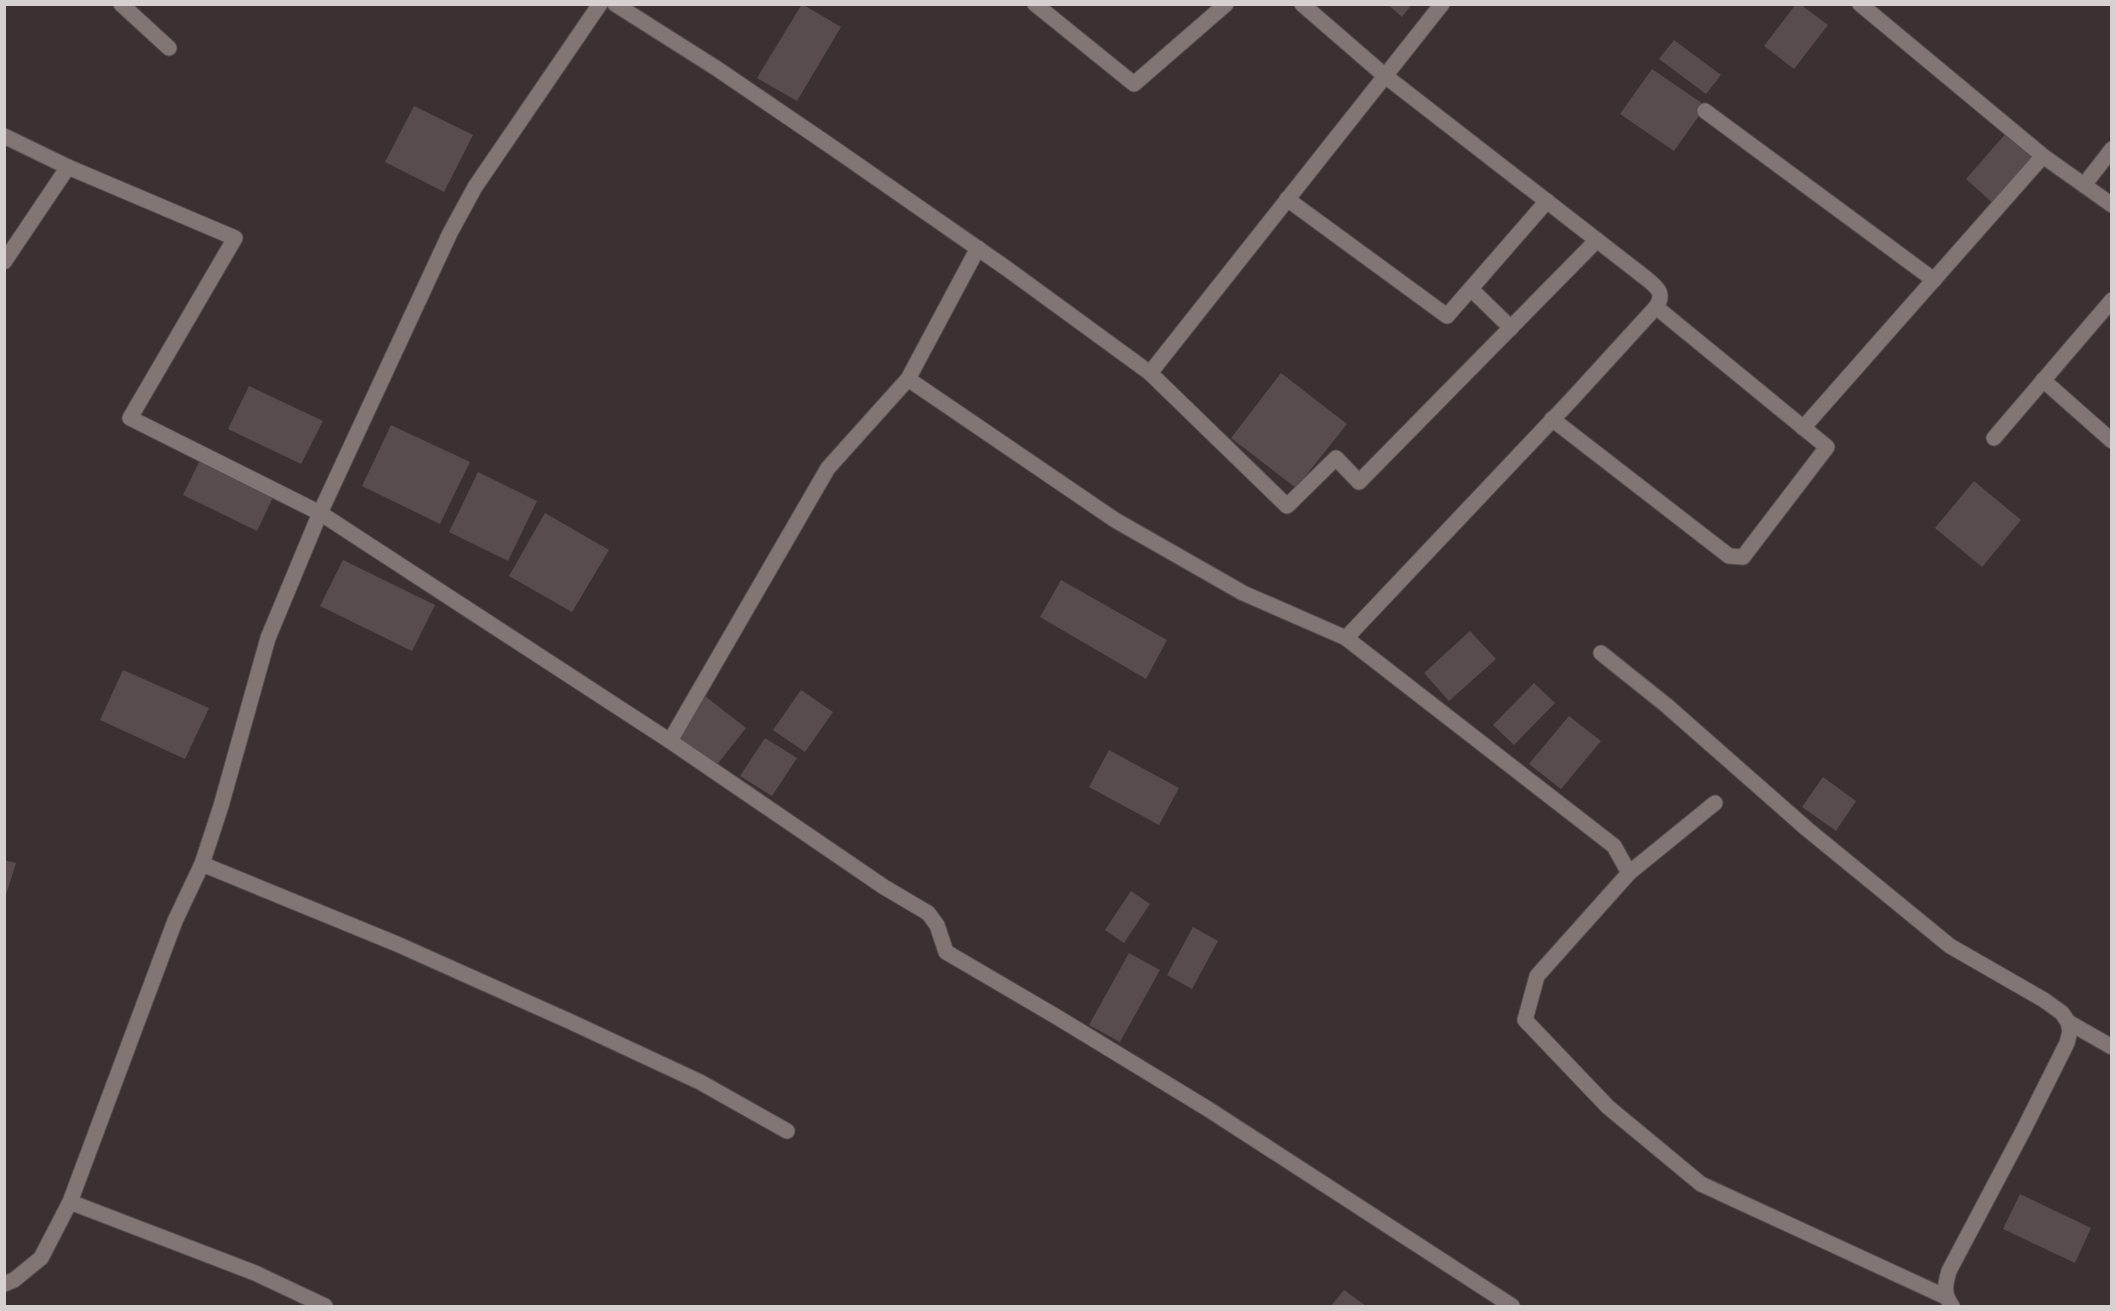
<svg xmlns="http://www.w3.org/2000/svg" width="2116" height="1311" viewBox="0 0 2116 1311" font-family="'Work Sans',sans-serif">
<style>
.building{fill:#584d4c}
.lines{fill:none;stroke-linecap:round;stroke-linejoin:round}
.service-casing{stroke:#585050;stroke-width:17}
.minor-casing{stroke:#585050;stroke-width:17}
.service{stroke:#827675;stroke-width:15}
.minor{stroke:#827675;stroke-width:15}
</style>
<rect width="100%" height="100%" fill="#3c3131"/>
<g class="building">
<path d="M 802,4 L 841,27 L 797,101 L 757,78 Z"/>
<path d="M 1387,4 L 1412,4 L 1402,17 Z"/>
<path d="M 1796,4 L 1800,4 L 1828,25 L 1794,69 L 1764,46 Z"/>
<path d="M 1674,40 L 1721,75 L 1706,94 L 1659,59 Z"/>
<path d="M 1652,69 L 1706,106 L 1674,151 L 1620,114 Z"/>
<path d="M 414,106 L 473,135 L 444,192 L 385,162 Z"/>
<path d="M 2008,131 L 2038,157 L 1995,205 L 1966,179 Z"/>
<path d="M 1281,373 L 1347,424 L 1296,488 L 1231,438 Z"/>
<path d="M 249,386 L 323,421 L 301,464 L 228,429 Z"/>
<path d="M 391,425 L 470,462 L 440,524 L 362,486 Z"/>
<path d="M 202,456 L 276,491 L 257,531 L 183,495 Z"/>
<path d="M 478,472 L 537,501 L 508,561 L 449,532 Z"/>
<path d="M 1974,481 L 2021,520 L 1982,567 L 1935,528 Z"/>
<path d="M 545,513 L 609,550 L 572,612 L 509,576 Z"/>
<path d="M 343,560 L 435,605 L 412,651 L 320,606 Z"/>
<path d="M 1061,580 L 1167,640 L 1146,679 L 1040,617 Z"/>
<path d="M 1470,631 L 1496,659 L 1449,701 L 1424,673 Z"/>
<path d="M 123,670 L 209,708 L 185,759 L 100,720 Z"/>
<path d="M 1534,683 L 1555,703 L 1514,745 L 1493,725 Z"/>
<path d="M 801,690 L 833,712 L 805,752 L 773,730 Z"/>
<path d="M 705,696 L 746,728 L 716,766 L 676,735 Z"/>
<path d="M 1569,716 L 1601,741 L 1561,789 L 1529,764 Z"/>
<path d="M 765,738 L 797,758 L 772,796 L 740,776 Z"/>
<path d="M 1109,750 L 1179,788 L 1159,825 L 1089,787 Z"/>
<path d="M 1823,777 L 1856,801 L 1836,831 L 1802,807 Z"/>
<path d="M 4,860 L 16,863 L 5,898 L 4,898 Z"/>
<path d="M 1131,891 L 1150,904 L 1124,943 L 1105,930 Z"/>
<path d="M 1193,927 L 1218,941 L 1192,989 L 1167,975 Z"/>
<path d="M 1129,953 L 1160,970 L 1120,1042 L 1089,1025 Z"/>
<path d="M 2020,1194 L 2091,1228 L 2075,1263 L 2003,1229 Z"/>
<path d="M 1344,1290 L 1366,1306 L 1331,1306 Z"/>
</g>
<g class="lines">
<defs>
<path id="service" d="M 121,4 L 169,48"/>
<g id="minor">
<path d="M 615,4 L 716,68 L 832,147 L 1006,268 L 1150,373 L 1287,506 L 1336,458 L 1359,482 L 1597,240"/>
<path d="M 1035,4 L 1134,84 L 1226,4"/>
<path d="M 1302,4 L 1384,75 L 1647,279 C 1658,288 1665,294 1656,307 L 1572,399 L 1346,638"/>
<path d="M 1860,4 L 2043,156 L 2112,205"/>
<path d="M 1705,111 L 1934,280"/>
<path d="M 4,136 L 68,167 L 235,238 L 130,418 L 320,513 L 670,741 L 884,887 L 928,913 L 937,925 L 946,952 L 1057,1017 L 1208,1109 L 1512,1306"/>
<path d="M 2084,185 L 2112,149"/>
<path d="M 1287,199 L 1447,316 L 1547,201"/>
<path d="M 4,262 L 68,167"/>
<path d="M 1471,289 L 1511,328"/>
<path d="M 1150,373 L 1442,4"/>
<path d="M 908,379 L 1115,520 L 1243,593 L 1346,638 L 1614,846 L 1629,873"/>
<path d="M 2043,380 L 2112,441"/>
<path d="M 1552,419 L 1729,556 L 1743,557 L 1827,447 L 1656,307"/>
<path d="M 1803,428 L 2043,156"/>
<path d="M 1994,438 L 2112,300"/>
<path d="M 1601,653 L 1666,705 L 1807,829 L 1950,946 L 2044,1000 L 2062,1013 L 2068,1022 L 2070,1031 L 2067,1043 L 2023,1131 L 1949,1271 C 1945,1285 1943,1294 1952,1306"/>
<path d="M 670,741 L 828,468 L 908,379 L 978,248"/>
<path d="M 1715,803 L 1629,873 L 1537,976 L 1525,1020 L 1608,1107 L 1701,1184 L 1946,1297"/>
<path d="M 202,864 L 397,944 L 569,1021 L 700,1082 L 787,1131"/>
<path d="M 2068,1022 L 2112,1047"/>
<path d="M 70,1202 L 255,1273 L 325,1306"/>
<path d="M 4,1284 L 14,1280 L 41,1258 L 70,1202 L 175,921 L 202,864 L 221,806 L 268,638 L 320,513 L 450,233 L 475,187 L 600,4"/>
</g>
</defs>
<use href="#service" class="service-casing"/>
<use href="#minor" class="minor-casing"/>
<use href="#service" class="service"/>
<use href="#minor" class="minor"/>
</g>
<rect width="2116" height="1311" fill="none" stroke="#d6d0cf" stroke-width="12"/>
</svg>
